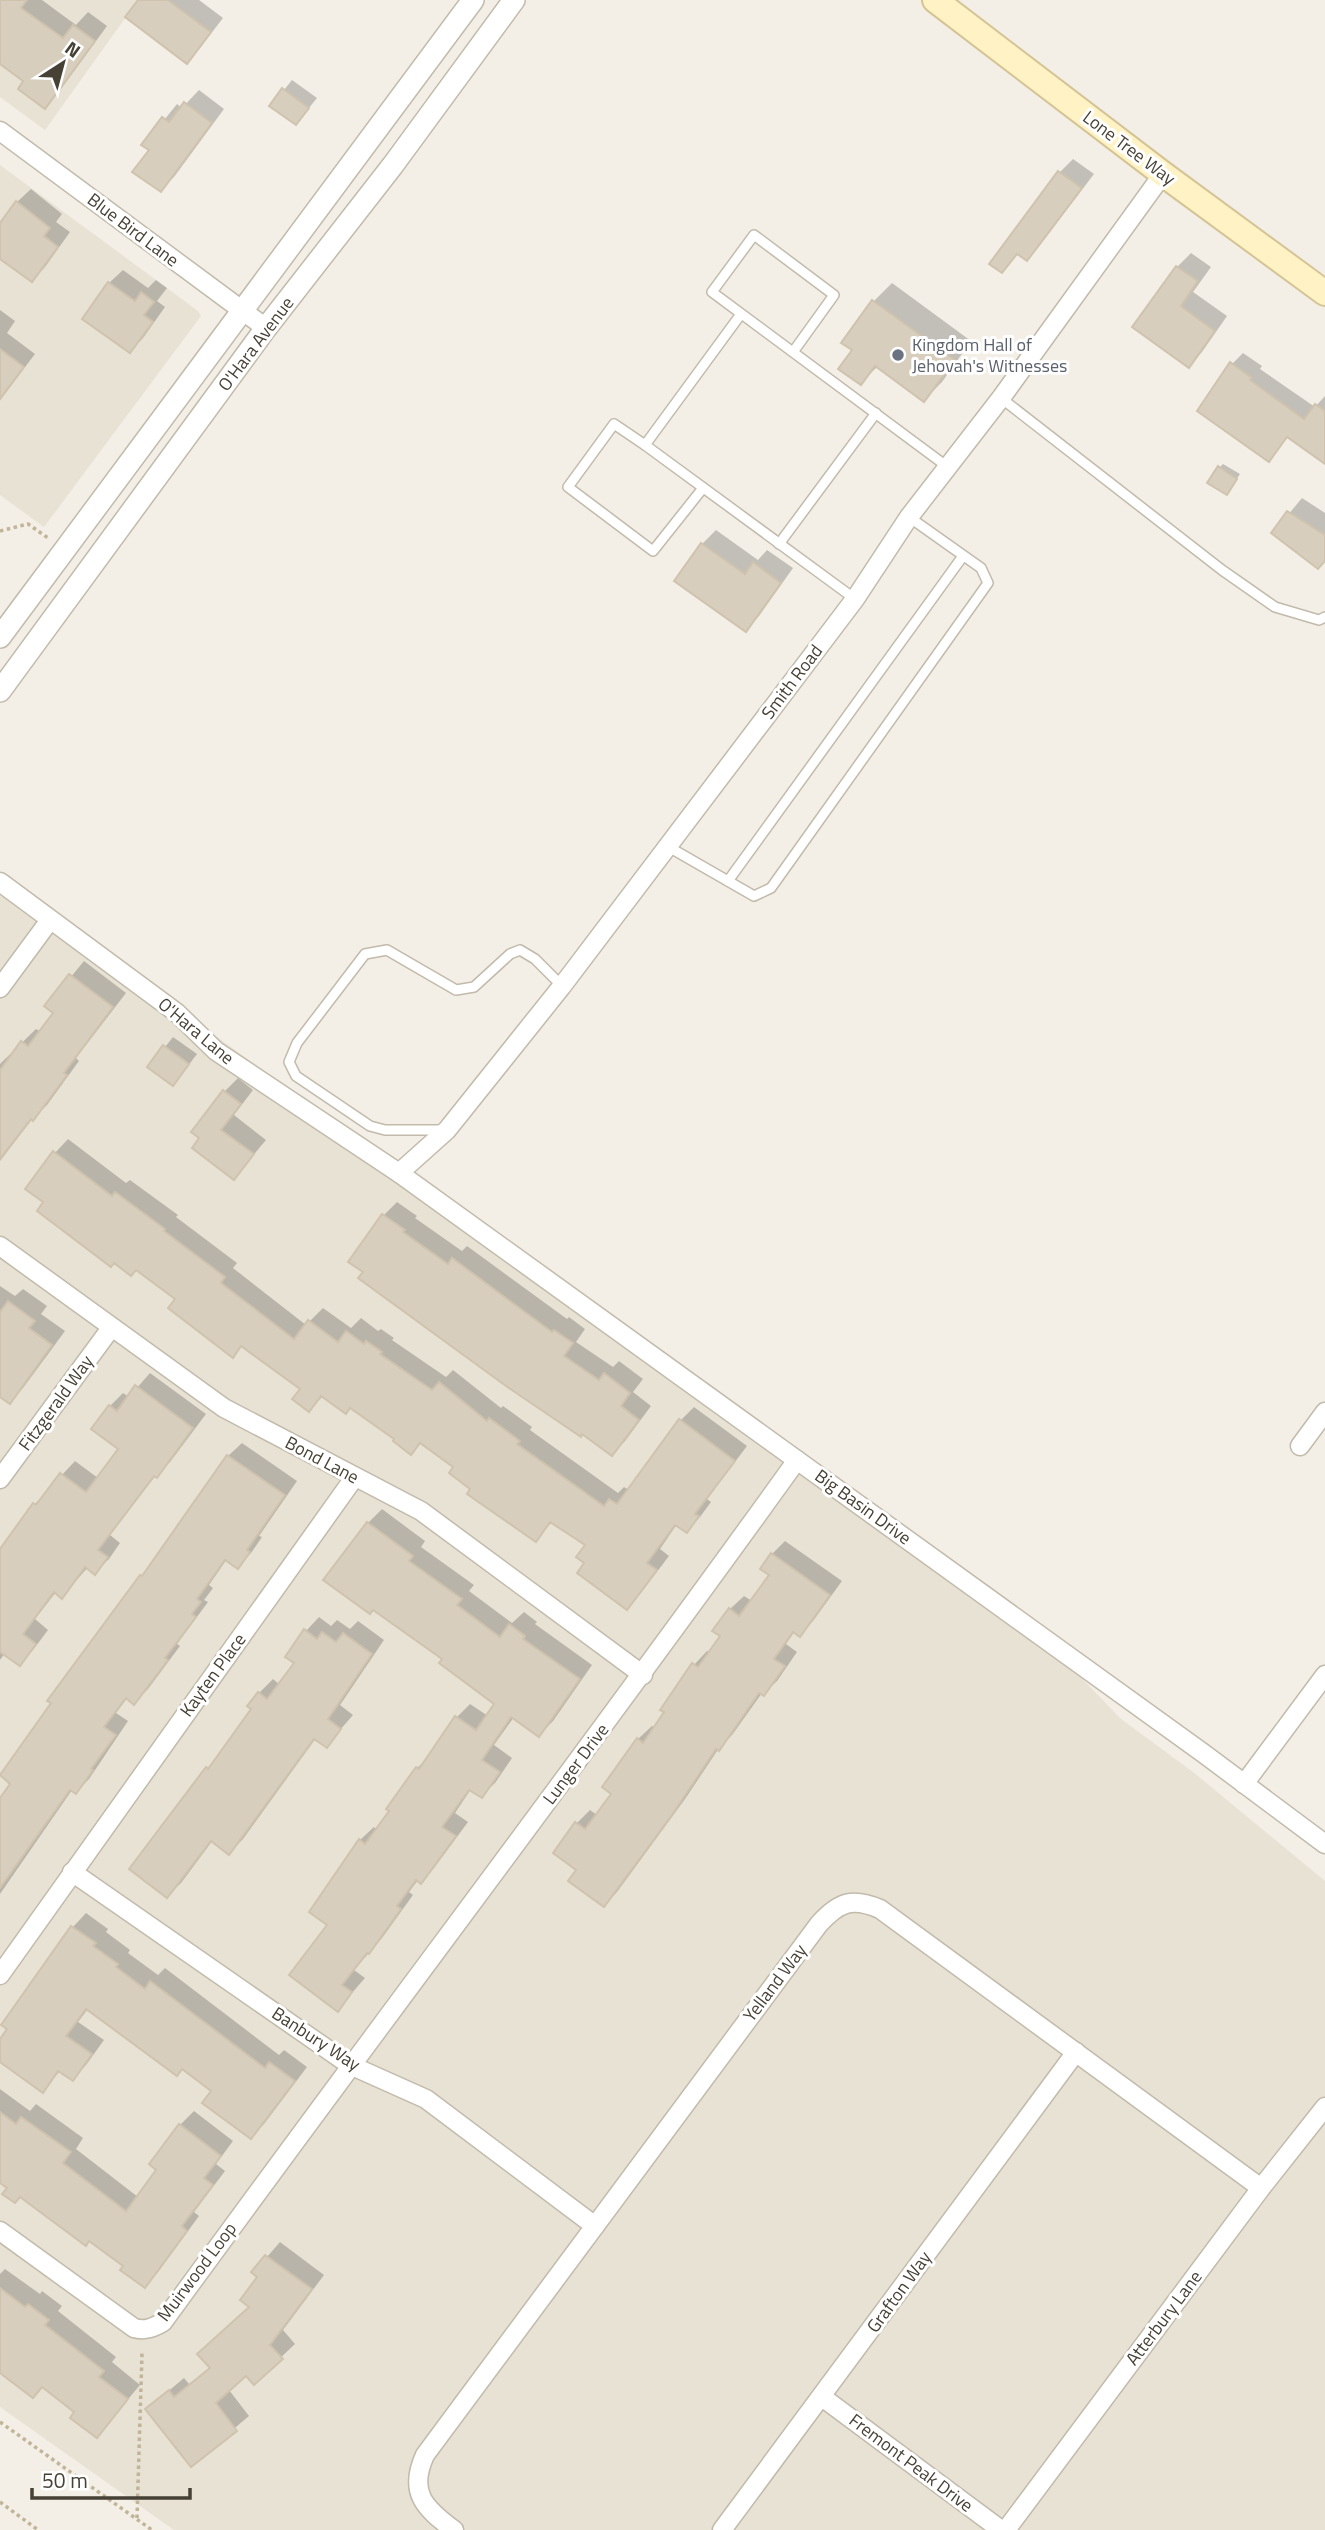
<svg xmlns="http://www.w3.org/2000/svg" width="1325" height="2530" viewBox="0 0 1325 2530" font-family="'Titillium Web',sans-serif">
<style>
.residential{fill:#e7e2d4}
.shadow{fill:#0003}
.building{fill:#d8cebe;stroke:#d0c3ae;stroke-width:2}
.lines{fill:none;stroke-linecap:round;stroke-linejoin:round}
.service-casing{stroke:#c2baab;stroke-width:12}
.minor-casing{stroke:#c2baab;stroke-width:21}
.tertiary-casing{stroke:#c2baab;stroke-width:24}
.secondary-casing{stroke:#d4c495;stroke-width:28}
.path{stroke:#c1b499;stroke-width:3.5;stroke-dasharray:3.5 3.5;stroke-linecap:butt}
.service{stroke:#fff;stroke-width:9}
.minor{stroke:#fff;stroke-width:18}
.tertiary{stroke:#fff;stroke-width:21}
.secondary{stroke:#fff2c4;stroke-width:24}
.worship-dot{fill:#6b7280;stroke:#fff;stroke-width:2.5}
.labels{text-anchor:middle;stroke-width:6;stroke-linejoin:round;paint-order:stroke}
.street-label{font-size:18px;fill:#464035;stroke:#fff}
.worship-label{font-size:18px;fill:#5b616d;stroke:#fff;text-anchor:start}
</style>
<rect width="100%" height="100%" fill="#f3efe6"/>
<g class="residential">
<path d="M 0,0 L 138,0 L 45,130 L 0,97 Z"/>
<path d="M 0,165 L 198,311 L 201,316 L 44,527 L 0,495 Z"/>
<path d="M 0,879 L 1043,1638 L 1121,1719 L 1193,1772 L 1325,1881 L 1325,2530 L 174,2530 L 0,2407 Z"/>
</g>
<g class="shadow">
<path d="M 0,0 L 42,0 L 76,25 L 88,12 L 107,26 L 58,93 L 45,106 L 26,81 L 0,36 Z"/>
<path d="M 140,0 L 199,0 L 223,18 L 200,48 L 187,62 Z"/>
<path d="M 292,80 L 317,98 L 304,114 L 272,105 Z"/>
<path d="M 199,90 L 224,109 L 174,177 L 160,190 L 151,150 L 144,145 L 177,104 L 182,108 Z"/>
<path d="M 1073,159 L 1094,174 L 1040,245 L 1027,259 L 1019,253 L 1002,271 L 992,264 L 1060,172 Z"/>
<path d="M 31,189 L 62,214 L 56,222 L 70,232 L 45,267 L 32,280 L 0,257 L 0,226 L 17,202 Z"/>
<path d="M 1191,253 L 1211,267 L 1193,292 L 1227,316 L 1202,352 L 1188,366 L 1134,327 L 1177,267 Z"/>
<path d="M 123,270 L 148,288 L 156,280 L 167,288 L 157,301 L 165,307 L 143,338 L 130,351 L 109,283 Z"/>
<path d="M 892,283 L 971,341 L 942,382 L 924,400 L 878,366 L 861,383 L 854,350 L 874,301 Z"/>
<path d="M 0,310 L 15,321 L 7,333 L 35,354 L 0,400 Z"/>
<path d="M 1243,353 L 1262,366 L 1260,369 L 1315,407 L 1325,396 L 1325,462 L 1288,436 L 1268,460 L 1232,364 Z"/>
<path d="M 1223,464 L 1240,474 L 1230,489 L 1219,468 Z"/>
<path d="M 1302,498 L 1325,513 L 1325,560 L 1273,533 Z"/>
<path d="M 716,530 L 758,560 L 767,550 L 793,568 L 759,616 L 746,630 L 676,580 L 702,544 Z"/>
<path d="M 84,961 L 126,993 L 76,1058 L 79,1061 L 47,1105 L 33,1118 L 0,1161 L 0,1064 L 36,1029 L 41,1032 L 56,1013 L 47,1006 Z"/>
<path d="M 173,1037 L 197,1054 L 181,1075 L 150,1066 Z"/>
<path d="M 238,1078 L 253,1090 L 234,1115 L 266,1140 L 234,1178 L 194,1147 L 224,1092 Z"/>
<path d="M 68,1139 L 126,1183 L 130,1180 L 178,1215 L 176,1217 L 237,1263 L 233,1268 L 306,1325 L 323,1308 L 351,1328 L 361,1318 L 378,1331 L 381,1329 L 394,1338 L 392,1340 L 446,1377 L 453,1370 L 501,1408 L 503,1406 L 532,1427 L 530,1430 L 618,1493 L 624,1487 L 629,1490 L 681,1420 L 694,1407 L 747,1446 L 707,1499 L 711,1502 L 700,1517 L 686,1531 L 677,1524 L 660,1549 L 669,1556 L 640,1594 L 626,1608 L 587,1562 L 588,1545 L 553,1521 L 536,1539 L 473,1488 L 455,1467 L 422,1441 L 411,1452 L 397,1439 L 351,1407 L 346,1412 L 323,1396 L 309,1410 L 302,1389 L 242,1345 L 232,1355 L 177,1299 L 46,1201 L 55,1153 Z"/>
<path d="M 397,1202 L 417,1216 L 415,1218 L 462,1251 L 467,1246 L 567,1319 L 569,1317 L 585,1329 L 576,1342 L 613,1367 L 619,1361 L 643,1379 L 633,1392 L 651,1406 L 625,1441 L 612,1454 L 351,1261 L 384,1215 Z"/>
<path d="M 0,1286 L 15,1296 L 23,1289 L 47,1306 L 41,1314 L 65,1331 L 23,1388 L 10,1402 L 0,1395 Z"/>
<path d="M 150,1373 L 206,1414 L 170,1462 L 156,1475 L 110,1535 L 120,1543 L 109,1559 L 95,1572 L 88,1567 L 62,1597 L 56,1592 L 35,1619 L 48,1630 L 33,1650 L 19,1664 L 5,1653 L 0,1660 L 0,1567 L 35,1504 L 75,1461 L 98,1478 L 120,1449 L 110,1406 L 123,1393 L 129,1397 Z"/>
<path d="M 242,1443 L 297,1481 L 259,1536 L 262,1537 L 251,1553 L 237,1566 L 227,1559 L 209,1585 L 213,1588 L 204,1600 L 208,1602 L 177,1644 L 180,1646 L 148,1689 L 134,1702 L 128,1697 L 116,1713 L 128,1721 L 89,1779 L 76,1792 L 72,1790 L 0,1894 L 0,1801 L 12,1784 L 53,1703 L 50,1700 L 142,1576 L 152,1566 L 228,1456 Z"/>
<path d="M 382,1509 L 425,1541 L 421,1547 L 474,1585 L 469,1591 L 512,1623 L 524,1612 L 537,1622 L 535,1624 L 592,1665 L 553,1721 L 539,1735 L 514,1717 L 494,1745 L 512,1758 L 495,1783 L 481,1796 L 471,1789 L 455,1813 L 468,1822 L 434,1868 L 421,1882 L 418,1880 L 409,1892 L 413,1895 L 382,1938 L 354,1970 L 365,1978 L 338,2009 L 329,1924 L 360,1840 L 374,1827 L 377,1830 L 417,1768 L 431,1755 L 457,1717 L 470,1704 L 488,1716 L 496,1704 L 445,1659 L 373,1608 L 326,1580 L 368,1523 Z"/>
<path d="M 785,1541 L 842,1581 L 813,1621 L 800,1635 L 795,1631 L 786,1644 L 797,1652 L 777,1681 L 763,1694 L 762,1693 L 732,1735 L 719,1748 L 685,1799 L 617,1892 L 604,1905 L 579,1870 L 577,1823 L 590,1810 L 597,1815 L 613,1793 L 638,1739 L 652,1726 L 655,1728 L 694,1665 L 707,1651 L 710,1653 L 722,1636 L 730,1609 L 744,1596 L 752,1601 L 771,1574 L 772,1554 Z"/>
<path d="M 319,1617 L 331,1626 L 337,1620 L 350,1629 L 358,1621 L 384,1640 L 340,1705 L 353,1715 L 326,1746 L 316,1738 L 243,1839 L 229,1853 L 213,1840 L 181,1883 L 167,1896 L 207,1769 L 220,1756 L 253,1709 L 249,1706 L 259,1693 L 273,1679 L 280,1685 L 296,1663 L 306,1631 Z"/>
<path d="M 86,1913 L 108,1929 L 106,1932 L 130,1950 L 128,1953 L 158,1975 L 165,1968 L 279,2055 L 284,2050 L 307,2067 L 264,2124 L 251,2137 L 213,2091 L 183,2067 L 88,2009 L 78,2022 L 104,2040 L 86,2065 L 73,2079 L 61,2070 L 43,2090 L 0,2060 L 0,2042 L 9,2029 L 3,2025 L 73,1927 Z"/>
<path d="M 0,2089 L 30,2111 L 36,2104 L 83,2138 L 76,2149 L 138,2197 L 159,2169 L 151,2163 L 180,2125 L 194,2111 L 233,2141 L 216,2164 L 225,2171 L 194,2212 L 199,2216 L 158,2272 L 145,2286 L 126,2266 L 90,2239 L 0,2181 Z"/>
<path d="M 280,2242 L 324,2275 L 283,2330 L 295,2344 L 254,2383 L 246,2374 L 229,2390 L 249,2416 L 191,2465 L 147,2409 L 184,2378 L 189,2384 L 211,2367 L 251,2306 L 260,2277 L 254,2272 Z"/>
<path d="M 5,2269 L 40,2294 L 42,2291 L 62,2306 L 58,2311 L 116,2357 L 112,2362 L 140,2385 L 97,2436 L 77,2412 L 43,2386 L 0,2371 L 0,2274 Z"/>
</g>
<g class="building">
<path d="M 0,0 L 27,0 L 21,8 L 63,38 L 73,25 L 95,41 L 45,109 L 18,89 L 23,81 L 0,64 Z"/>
<path d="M 138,0 L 168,0 L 211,32 L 187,64 L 125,17 Z"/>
<path d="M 282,88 L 309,108 L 296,125 L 269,106 Z"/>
<path d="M 184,102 L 212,123 L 161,192 L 132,172 L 149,150 L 141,145 L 162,117 L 169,122 Z"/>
<path d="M 1058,171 L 1082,188 L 1027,261 L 1017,254 L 1002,273 L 989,264 Z"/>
<path d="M 16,201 L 50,228 L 44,236 L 58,247 L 32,282 L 0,259 L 0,223 Z"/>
<path d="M 1176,266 L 1198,281 L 1181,306 L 1215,331 L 1189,368 L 1132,327 Z"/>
<path d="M 108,282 L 135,301 L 141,292 L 154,302 L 144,315 L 153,322 L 130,353 L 82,319 Z"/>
<path d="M 872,300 L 955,360 L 924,402 L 875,366 L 861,385 L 838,369 L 852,350 L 841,343 Z"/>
<path d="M 0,349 L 24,367 L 0,399 Z"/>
<path d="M 1230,362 L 1252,378 L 1250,380 L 1304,419 L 1315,404 L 1325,411 L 1325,464 L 1287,437 L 1269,462 L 1197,411 Z"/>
<path d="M 1218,466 L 1237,479 L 1227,495 L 1207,483 Z"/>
<path d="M 1287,511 L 1325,535 L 1325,561 L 1318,569 L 1271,533 Z"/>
<path d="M 701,543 L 745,574 L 753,562 L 781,583 L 746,632 L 674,581 Z"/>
<path d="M 69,974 L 113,1007 L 64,1073 L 67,1075 L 33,1121 L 31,1119 L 0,1159 L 0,1070 L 21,1041 L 28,1046 L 53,1013 L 44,1006 Z"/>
<path d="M 163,1045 L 189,1064 L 173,1086 L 147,1067 Z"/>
<path d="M 223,1090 L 241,1104 L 221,1130 L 254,1154 L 234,1180 L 192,1148 L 199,1138 L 191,1132 Z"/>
<path d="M 53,1151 L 112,1196 L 115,1192 L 165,1229 L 164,1231 L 225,1277 L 221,1283 L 294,1339 L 308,1320 L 338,1342 L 346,1331 L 364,1344 L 366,1341 L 382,1352 L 380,1354 L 432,1390 L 439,1382 L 487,1421 L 489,1418 L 520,1441 L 517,1444 L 604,1506 L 609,1499 L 617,1504 L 679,1419 L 735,1461 L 695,1514 L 699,1516 L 687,1533 L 675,1525 L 647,1563 L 657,1570 L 627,1610 L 577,1573 L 584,1563 L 576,1557 L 585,1545 L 550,1522 L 536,1542 L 467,1494 L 470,1489 L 449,1473 L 453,1467 L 420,1443 L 411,1455 L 393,1441 L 394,1439 L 350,1408 L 346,1414 L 321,1396 L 309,1412 L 292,1399 L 300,1389 L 241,1346 L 233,1358 L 168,1308 L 175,1299 L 136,1270 L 131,1276 L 114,1263 L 111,1267 L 37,1211 L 43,1202 L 25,1189 Z"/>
<path d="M 382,1214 L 405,1230 L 403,1232 L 448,1264 L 452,1258 L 552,1332 L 554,1330 L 573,1343 L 564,1356 L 599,1380 L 604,1373 L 630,1393 L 621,1406 L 639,1420 L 612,1456 L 582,1434 L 581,1437 L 506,1386 L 358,1278 L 363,1272 L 348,1262 Z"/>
<path d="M 8,1301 L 35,1321 L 29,1328 L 52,1345 L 10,1404 L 0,1397 L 0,1312 Z"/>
<path d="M 135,1385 L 193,1428 L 157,1478 L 154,1476 L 98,1550 L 108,1557 L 95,1575 L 85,1567 L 62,1599 L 54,1592 L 23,1634 L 36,1644 L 20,1666 L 0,1652 L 0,1549 L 33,1503 L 36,1505 L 60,1473 L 86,1492 L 118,1449 L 91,1429 L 109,1405 L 117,1411 Z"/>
<path d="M 227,1455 L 285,1495 L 247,1550 L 250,1552 L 238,1569 L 225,1560 L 197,1599 L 201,1602 L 192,1614 L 196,1617 L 165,1658 L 168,1660 L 134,1705 L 126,1698 L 104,1727 L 116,1735 L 91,1769 L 93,1770 L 76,1794 L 70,1790 L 0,1888 L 0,1798 L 10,1784 L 0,1775 L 51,1703 L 47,1701 L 140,1575 L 142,1576 Z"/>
<path d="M 367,1522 L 413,1556 L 409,1561 L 462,1599 L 457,1605 L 500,1637 L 509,1624 L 525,1636 L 523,1639 L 580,1679 L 539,1737 L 511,1717 L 482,1760 L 500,1772 L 482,1798 L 469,1790 L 442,1827 L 456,1836 L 421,1884 L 416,1880 L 397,1906 L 401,1909 L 369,1954 L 367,1953 L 342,1985 L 352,1992 L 338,2012 L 289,1975 L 327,1925 L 309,1912 L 359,1839 L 365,1844 L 389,1811 L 386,1809 L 416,1767 L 419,1769 L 455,1716 L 476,1730 L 494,1704 L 439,1663 L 442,1659 L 373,1610 L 370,1614 L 323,1580 Z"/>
<path d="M 771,1553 L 830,1595 L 800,1637 L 793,1632 L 774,1659 L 785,1666 L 764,1696 L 759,1693 L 719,1751 L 716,1749 L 672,1815 L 604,1907 L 568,1881 L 576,1870 L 553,1853 L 575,1822 L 585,1829 L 611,1794 L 602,1787 L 637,1738 L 643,1743 L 664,1712 L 660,1710 L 692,1663 L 698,1667 L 720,1636 L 712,1631 L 729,1608 L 739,1616 L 769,1575 L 760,1569 Z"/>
<path d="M 304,1629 L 317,1639 L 322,1632 L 336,1642 L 343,1633 L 372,1654 L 328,1719 L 341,1729 L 327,1748 L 314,1739 L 229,1855 L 211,1841 L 167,1898 L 129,1869 L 206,1767 L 208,1769 L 251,1709 L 247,1706 L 258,1692 L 267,1699 L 294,1663 L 285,1657 Z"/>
<path d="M 71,1926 L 96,1943 L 93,1946 L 118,1964 L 116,1967 L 145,1989 L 150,1981 L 265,2068 L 269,2062 L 295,2081 L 251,2139 L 202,2103 L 211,2091 L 182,2069 L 177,2076 L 86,2009 L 66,2036 L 92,2054 L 73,2081 L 58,2071 L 43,2093 L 0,2062 L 0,2039 L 7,2029 L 1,2025 Z"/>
<path d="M 0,2112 L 16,2124 L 21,2117 L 71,2152 L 63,2163 L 126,2211 L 156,2170 L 149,2164 L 179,2124 L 221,2156 L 204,2178 L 213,2185 L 182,2226 L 187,2231 L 145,2288 L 120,2270 L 123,2266 L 89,2241 L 86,2246 L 20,2197 L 15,2203 L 2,2194 L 7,2188 L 0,2183 Z"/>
<path d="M 265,2255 L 312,2289 L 270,2345 L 283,2359 L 254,2385 L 246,2376 L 216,2403 L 237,2431 L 191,2467 L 145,2409 L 169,2390 L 174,2397 L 210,2368 L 197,2354 L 249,2307 L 240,2300 L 257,2277 L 251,2272 Z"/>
<path d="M 0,2288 L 25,2307 L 28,2304 L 49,2320 L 45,2325 L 104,2371 L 99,2377 L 128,2399 L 97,2438 L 70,2418 L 74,2412 L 42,2387 L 33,2398 L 0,2373 Z"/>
</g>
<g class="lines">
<defs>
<g id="service">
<path d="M 741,314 L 645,445 L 855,599"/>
<path d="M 793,352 L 834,295 L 754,235 L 712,292 L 949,468"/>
<path d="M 1001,398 L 1222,570 L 1275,607 L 1319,620 L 1325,617"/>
<path d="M 645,445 L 614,424 L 568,487 L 653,551 L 703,488"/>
<path d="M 779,544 L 876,413"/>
<path d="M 667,846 L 754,896 L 771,888 L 988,583 L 981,568 L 909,517"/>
<path d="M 728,881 L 963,556"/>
<path d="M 445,1130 L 385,1130 L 370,1126 L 296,1076 L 289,1062 L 297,1043 L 365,954 L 387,950 L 456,990 L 474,987 L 510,954 L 520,950 L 535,959 L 562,986"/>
</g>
<g id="minor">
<path d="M 0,131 L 266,328"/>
<path d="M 0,882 L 177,1013 L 216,1051 L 399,1173 L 1203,1753 L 1325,1844"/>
<path d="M 0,988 L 50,920"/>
<path d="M 399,1173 L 447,1130 L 562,986 L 855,599 L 909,517 L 1001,398 L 1163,174"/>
<path d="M 0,1246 L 224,1408 L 421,1511 L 643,1675"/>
<path d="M 1300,1446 L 1325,1412"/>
<path d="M 0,1479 L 111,1328"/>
<path d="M 1244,1784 L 1325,1675"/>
<path d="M 72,1872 L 350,2065 L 426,2099 L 595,2226"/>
<path d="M 0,1975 L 354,1478"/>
<path d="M 0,2231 L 134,2328 C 145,2331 153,2328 163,2322 C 373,2033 589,1750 797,1460"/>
<path d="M 822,2397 L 1001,2530"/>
<path d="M 454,2530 C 424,2508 408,2492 425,2455 L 819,1924 C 839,1902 852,1897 880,1909 L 1261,2188"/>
<path d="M 722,2530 L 1076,2052"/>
<path d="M 1006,2530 L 1261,2188 L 1325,2107"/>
</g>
<g id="tertiary">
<path d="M 0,637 L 473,0"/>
<path d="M 0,691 L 266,328 L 393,165 L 514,0"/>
</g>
<path id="secondary" d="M 935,0 L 1163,174 L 1325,293"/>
</defs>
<use href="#service" class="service-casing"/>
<use href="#minor" class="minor-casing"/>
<use href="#tertiary" class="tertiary-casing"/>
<use href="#secondary" class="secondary-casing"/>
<g class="path">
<path d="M 0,531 L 28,524 L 48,538"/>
<path d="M 0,2422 L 152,2530"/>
<path d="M 0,2502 L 38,2530"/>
<path d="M 137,2518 L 142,2353"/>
</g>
<use href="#service" class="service"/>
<use href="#minor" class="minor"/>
<use href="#tertiary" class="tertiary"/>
<use href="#secondary" class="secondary"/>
</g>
<circle class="worship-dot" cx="898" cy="355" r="7"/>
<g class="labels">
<g class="street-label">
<text transform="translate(1129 148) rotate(37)" y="6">Lone Tree Way</text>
<text transform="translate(133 230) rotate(37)" y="6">Blue Bird Lane</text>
<text transform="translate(256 344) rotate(-53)" y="6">O'Hara Avenue</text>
<text transform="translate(792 682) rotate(-53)" y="6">Smith Road</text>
<text transform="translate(196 1031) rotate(40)" y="6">O'Hara Lane</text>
<text transform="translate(56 1403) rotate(-54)" y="6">Fitzgerald Way</text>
<text transform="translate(322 1460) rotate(28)" y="6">Bond Lane</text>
<text transform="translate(863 1507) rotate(36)" y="6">Big Basin Drive</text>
<text transform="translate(213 1675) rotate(-54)" y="6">Kayten Place</text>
<text transform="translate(576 1764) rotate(-53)" y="6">Lunger Drive</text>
<text transform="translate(775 1983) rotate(-53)" y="6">Yelland Way</text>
<text transform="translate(316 2039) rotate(33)" y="6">Banbury Way</text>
<text transform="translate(197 2272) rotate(-53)" y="6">Muirwood Loop</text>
<text transform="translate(899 2292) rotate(-54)" y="6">Grafton Way</text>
<text transform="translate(1164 2318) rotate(-53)" y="6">Atterbury Lane</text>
<text transform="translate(911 2463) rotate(37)" y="6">Fremont Peak Drive</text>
</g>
<g class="worship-label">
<text x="912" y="351">Kingdom Hall of<tspan x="912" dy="21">Jehovah's Witnesses</tspan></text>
</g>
</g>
<g transform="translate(63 63) rotate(36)" stroke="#ffffff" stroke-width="5" paint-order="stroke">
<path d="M0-5L12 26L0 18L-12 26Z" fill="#464035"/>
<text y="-10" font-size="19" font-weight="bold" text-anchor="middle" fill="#464035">N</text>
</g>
<path d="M32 2488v10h158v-10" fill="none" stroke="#464035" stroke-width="3.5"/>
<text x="42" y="2488" font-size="21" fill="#464035" stroke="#ffffff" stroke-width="5" paint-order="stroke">50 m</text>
</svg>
